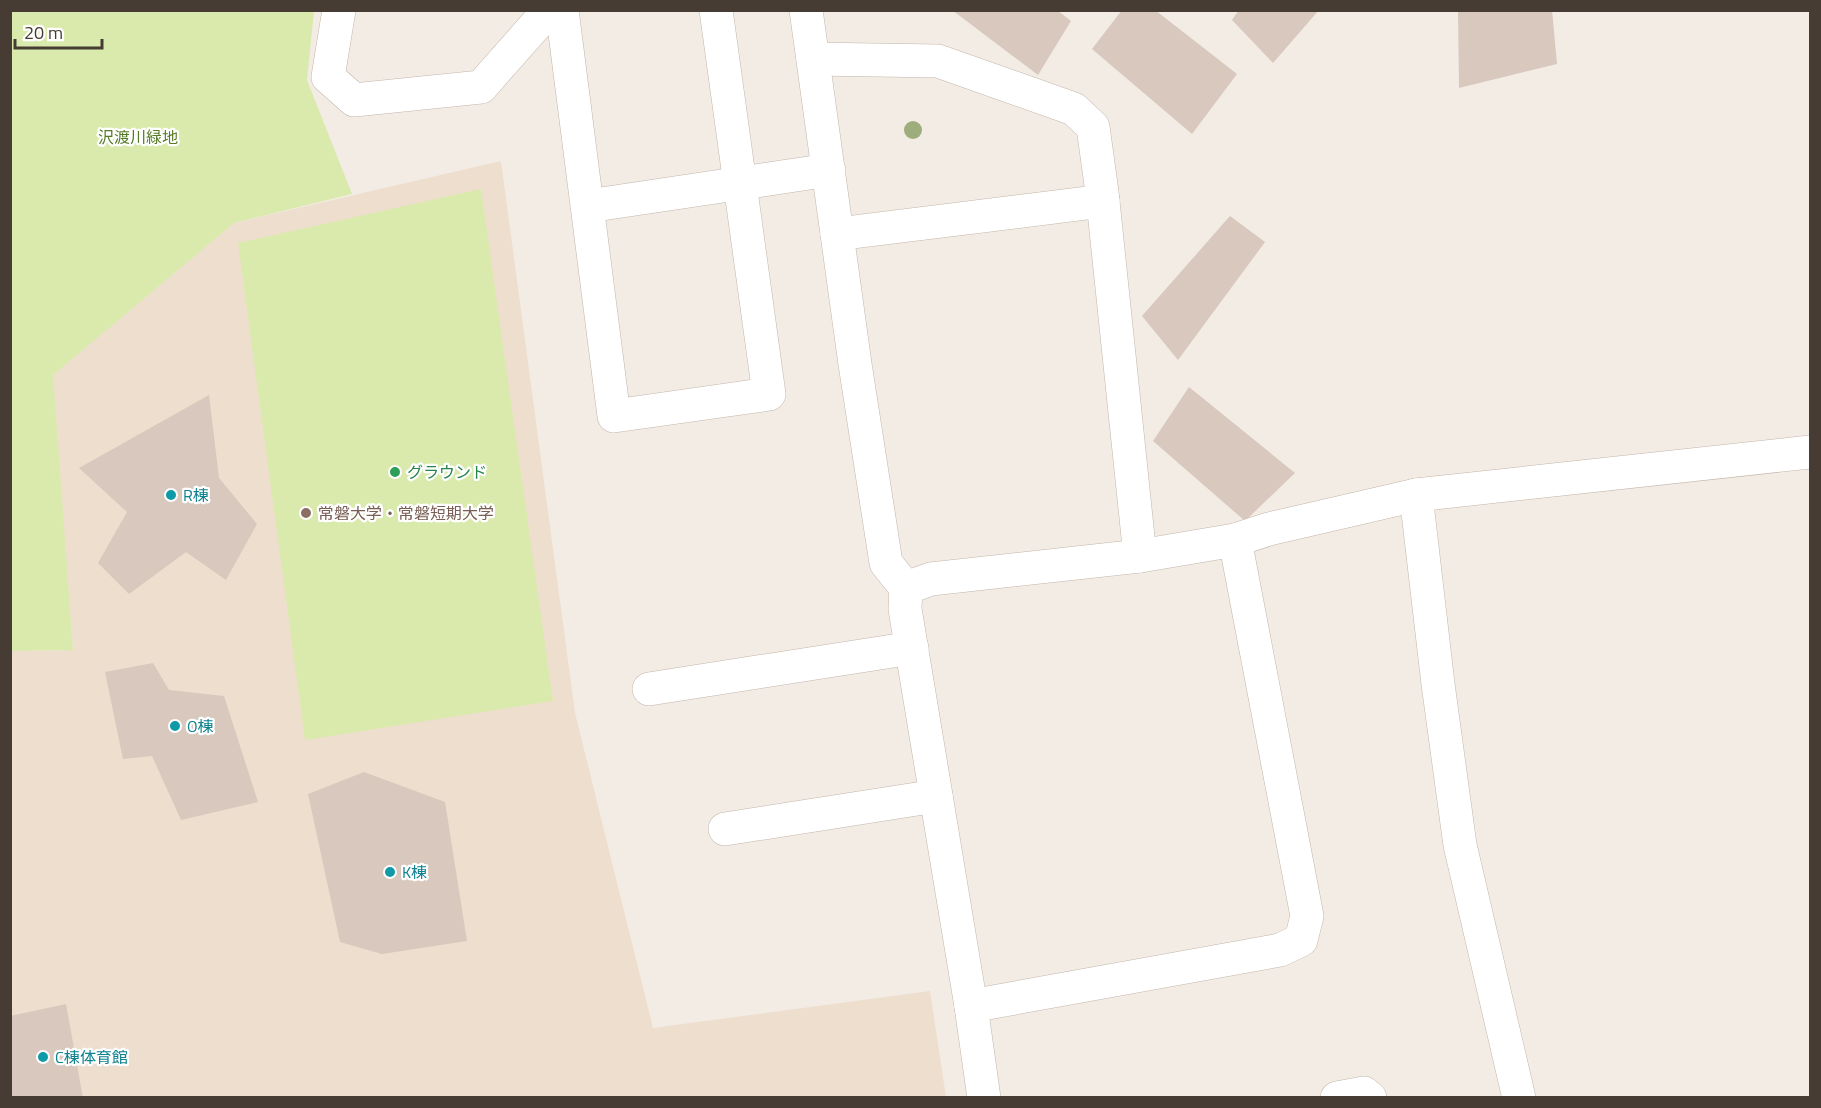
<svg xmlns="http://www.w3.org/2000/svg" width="1821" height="1108" viewBox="0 0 1821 1108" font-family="'Titillium Web','Noto Sans JP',sans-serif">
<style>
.education{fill:#eddece}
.green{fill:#daeaac}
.building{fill:#d8c8bd}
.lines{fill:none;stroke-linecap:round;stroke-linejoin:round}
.minor-casing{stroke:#c2b5aa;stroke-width:34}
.minor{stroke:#fff;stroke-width:33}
.tree{fill:#9dad7b}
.leisure-dot{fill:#2e9e5b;stroke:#fff;stroke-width:2}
.culture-dot{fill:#0f9aa8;stroke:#fff;stroke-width:2}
.education-dot{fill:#8d6e63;stroke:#fff;stroke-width:2}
.labels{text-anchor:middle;stroke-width:4.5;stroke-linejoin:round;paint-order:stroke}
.park-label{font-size:16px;fill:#567a25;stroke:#fff}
.leisure-label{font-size:16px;fill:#27864d;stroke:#fff;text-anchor:start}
.culture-label{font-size:16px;fill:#0d838f;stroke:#fff;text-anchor:start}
.education-label{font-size:16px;fill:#785e54;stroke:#fff;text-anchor:start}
</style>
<rect width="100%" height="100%" fill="#f3ece5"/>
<path class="education" d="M 501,161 L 575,713 L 653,1028 L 930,991 L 946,1097 L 11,1097 L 10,651 L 73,650 L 52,375 L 234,223 Z"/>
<g class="green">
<path d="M 10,11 L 314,11 L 307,80 L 352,194 L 234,223 L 53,375 L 73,650 L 11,651 Z"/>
<path d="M 481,189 L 553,701 L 305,740 L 238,243 Z"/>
</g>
<g class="building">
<path d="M 952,10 L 1057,10 L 1071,21 L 1038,75 Z"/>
<path d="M 1122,10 L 1155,10 L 1237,74 L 1192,134 L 1092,49 Z"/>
<path d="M 1239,10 L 1319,10 L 1273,63 L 1232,20 Z"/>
<path d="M 1458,10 L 1552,10 L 1557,64 L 1459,88 Z"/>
<path d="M 1230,216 L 1265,242 L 1178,360 L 1142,316 Z"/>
<path d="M 1189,387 L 1295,473 L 1245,521 L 1153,441 Z"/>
<path d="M 209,395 L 219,478 L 257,524 L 226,580 L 186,552 L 129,594 L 98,563 L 127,512 L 79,468 Z"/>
<path d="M 153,663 L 169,690 L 224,696 L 258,802 L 181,820 L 152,756 L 123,759 L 105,672 Z"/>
<path d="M 364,772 L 445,802 L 467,941 L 382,954 L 340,942 L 308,794 Z"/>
<path d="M 66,1004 L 83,1098 L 10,1098 L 10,1016 Z"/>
</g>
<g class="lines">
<defs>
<g id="minor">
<path d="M 339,10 L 328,77 L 354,100 L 481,87 L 549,10"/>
<path d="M 562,10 L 614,416 L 769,394 L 716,10"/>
<path d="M 806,10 L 855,364 L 886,563 L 906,588"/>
<path d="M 813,59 L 938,61 L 1074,109 L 1093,127 L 1102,192 L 1140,556"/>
<path d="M 588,206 L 829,170"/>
<path d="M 837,234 L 1103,201"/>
<path d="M 1416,495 L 1438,684 L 1460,845 L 1519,1098"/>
<path d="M 649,689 L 912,648"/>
<path d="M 725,829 L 936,796"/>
<path d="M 971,1006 L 1280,950 L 1301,940 L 1307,916 L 1235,540"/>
<path d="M 984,1098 L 971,1006 L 905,609 L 906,588 L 931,579 L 1140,556 L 1235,540 L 1269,529 L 1416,495 L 1810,452"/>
<path d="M 1337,1098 L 1364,1093 L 1370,1098"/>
</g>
</defs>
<use href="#minor" class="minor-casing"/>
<use href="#minor" class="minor"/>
</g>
<circle class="tree" cx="913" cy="130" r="9"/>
<circle class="leisure-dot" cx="395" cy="472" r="6"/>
<g class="culture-dot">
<circle cx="171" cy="495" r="6"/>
<circle cx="175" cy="726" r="6"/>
<circle cx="390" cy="872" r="6"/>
<circle cx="43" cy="1057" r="6"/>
</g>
<circle class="education-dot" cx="306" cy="513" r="6"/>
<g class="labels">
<g class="park-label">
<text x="138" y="143">沢渡川緑地</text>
</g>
<g class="leisure-label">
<text x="407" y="478">グラウンド</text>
</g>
<g class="culture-label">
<text x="183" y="501">R棟</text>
<text x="187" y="732">O棟</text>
<text x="402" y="878">K棟</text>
<text x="55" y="1063">C棟体育館</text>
</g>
<g class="education-label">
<text x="318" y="519">常磐大学・常磐短期大学</text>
</g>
</g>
<rect width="1821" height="1108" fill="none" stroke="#463c34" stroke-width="24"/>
<path d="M15 39v9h87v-9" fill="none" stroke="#463c34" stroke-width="3"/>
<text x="24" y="39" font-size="18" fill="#463c34" stroke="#ffffff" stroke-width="4.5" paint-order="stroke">20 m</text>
</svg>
